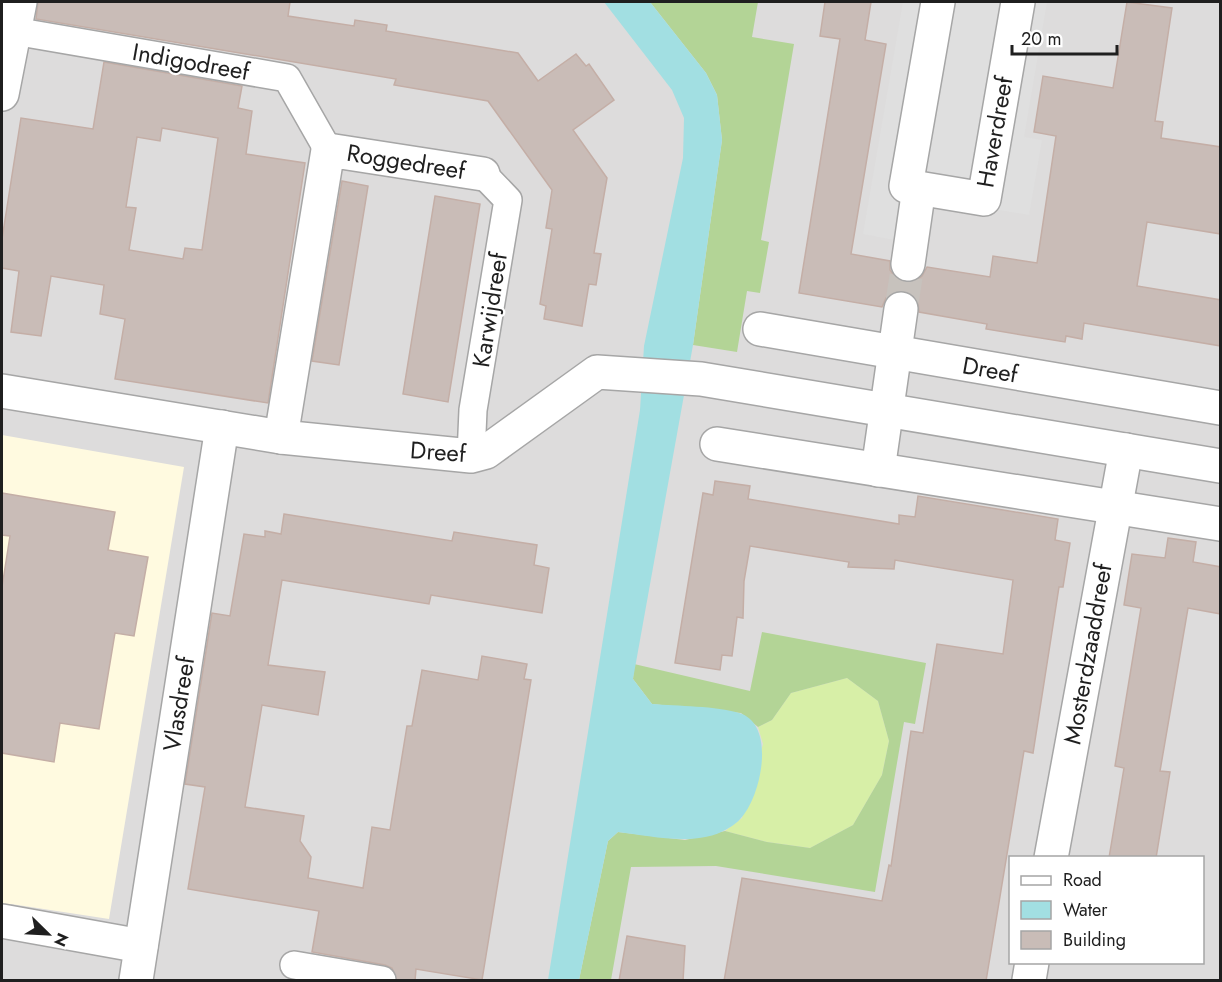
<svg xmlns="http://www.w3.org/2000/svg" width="1222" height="982" viewBox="0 0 1222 982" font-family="Jost,sans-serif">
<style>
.residential{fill:#dddcdc;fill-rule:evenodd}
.education{fill:#fffae0}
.grass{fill:#d7efa7}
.forest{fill:#b3d496}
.parking{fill:#dfdfdf}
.water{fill:#a2dfe2}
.building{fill:#c9bcb7;stroke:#c4aea6;stroke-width:1.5;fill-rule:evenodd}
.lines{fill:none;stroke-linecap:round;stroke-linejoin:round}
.minor-tunnel{stroke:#c7c2bd;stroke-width:33;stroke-dasharray:33 16;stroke-linecap:butt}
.pedestrian-casing{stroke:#a6a6a6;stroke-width:30}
.minor-casing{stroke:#a6a6a6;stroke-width:36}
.tertiary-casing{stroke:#a6a6a6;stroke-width:36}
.pedestrian{stroke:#fff;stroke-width:27}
.minor{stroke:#fff;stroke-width:33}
.tertiary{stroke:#fff;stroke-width:33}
.labels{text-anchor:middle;stroke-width:4.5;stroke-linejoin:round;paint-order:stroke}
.street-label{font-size:24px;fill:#1f1f1f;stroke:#fff}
</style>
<rect width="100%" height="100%" fill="#f1ebe5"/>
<path class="residential" d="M 2,2 L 1220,2 L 1220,980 L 2,980 ZM 1010,858 L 1202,858 L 1202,962 L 1010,962 Z"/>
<path class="education" d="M 2,435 L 184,467 L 109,919 L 11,904 L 2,912 Z"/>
<path class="grass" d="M 847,678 L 878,701 L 889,741 L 882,775 L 853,825 L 810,848 L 767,842 L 725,831 L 742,818 L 763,744 L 758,727 L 772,720 L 791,693 Z"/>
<g class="forest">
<path d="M 650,2 L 758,2 L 752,37 L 794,44 L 761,240 L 769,242 L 760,293 L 747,291 L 737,352 L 693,345 L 722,140 L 717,95 L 706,73 Z"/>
<path d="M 762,632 L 926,663 L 915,724 L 904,722 L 875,892 L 716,866 L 631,867 L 611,980 L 579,980 L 608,841 L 618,832 L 685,840 L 725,831 L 767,842 L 810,848 L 853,825 L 882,775 L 889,741 L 878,701 L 847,678 L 791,693 L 772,720 L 758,727 L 741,713 L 652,704 L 633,679 L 634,664 L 750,691 Z"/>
</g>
<path class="parking" d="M 903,2 L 1047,2 L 1024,137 L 1042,140 L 1029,215 L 928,198 L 921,245 L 863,234 Z"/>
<path class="water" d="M 604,2 L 650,2 L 706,73 L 717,95 L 722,140 L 693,345 L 633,679 L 652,704 C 677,706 717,706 739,713 C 777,724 761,797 741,818 C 738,822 731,827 727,829 C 698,847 650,836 618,832 L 608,841 L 579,980 L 548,980 L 640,410 L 644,346 L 683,158 L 684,118 L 672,90 Z"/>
<g class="building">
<path d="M 38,2 L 290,2 L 288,16 L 354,26 L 355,20 L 387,25 L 386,31 L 518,53 L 538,81 L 576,54 L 586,66 L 589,64 L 614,100 L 573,130 L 607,178 L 594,253 L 601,254 L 596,285 L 589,284 L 582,326 L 544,319 L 546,306 L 540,304 L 552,229 L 546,228 L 552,190 L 488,101 L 394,85 L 396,79 L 36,19 Z"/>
<path d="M 825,2 L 871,2 L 865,40 L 886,44 L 851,254 L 890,261 L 890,270 L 896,278 L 906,283 L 914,282 L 922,276 L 927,267 L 990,277 L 993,256 L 1037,263 L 1056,136 L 1034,132 L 1043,76 L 1113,88 L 1127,2 L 1172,8 L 1155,121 L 1163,122 L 1161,138 L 1221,147 L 1221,234 L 1147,222 L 1137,286 L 1221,300 L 1221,346 L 1084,323 L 1082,339 L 1066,336 L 1065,342 L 986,329 L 987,324 L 919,312 L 918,302 L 912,294 L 904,291 L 894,292 L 886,298 L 882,307 L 799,293 L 840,39 L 820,36 Z"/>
<path d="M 104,62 L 242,86 L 238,108 L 252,111 L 246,154 L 305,163 L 268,403 L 115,379 L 125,319 L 100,314 L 104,285 L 51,276 L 41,336 L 11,332 L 19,271 L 2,268 L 2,239 L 21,118 L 93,129 ZM 162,128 L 218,138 L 202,250 L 185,248 L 183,259 L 129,250 L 136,208 L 126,207 L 137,137 L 160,141 Z"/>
<path d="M 342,181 L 368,186 L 339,365 L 312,361 Z"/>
<path d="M 435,196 L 480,204 L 448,402 L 403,394 Z"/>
<path d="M 715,481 L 750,486 L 748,499 L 899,524 L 899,515 L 915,517 L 918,496 L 1058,519 L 1055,540 L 1070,543 L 1063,587 L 1059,587 L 1033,753 L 1024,751 L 986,981 L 724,981 L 742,878 L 882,901 L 889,865 L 891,866 L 911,731 L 923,733 L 937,644 L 1003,654 L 1013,580 L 895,560 L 894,569 L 848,567 L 849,562 L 750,546 L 744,581 L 743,618 L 737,617 L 732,656 L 722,655 L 720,670 L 675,663 L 703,493 L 713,495 Z"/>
<path d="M 2,493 L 115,512 L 108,550 L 148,557 L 134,636 L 115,633 L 99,729 L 60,723 L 54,762 L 2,753 L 2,587 L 10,536 L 2,535 Z"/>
<path d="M 284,514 L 452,541 L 454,532 L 537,545 L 534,565 L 549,568 L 542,613 L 431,595 L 429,604 L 282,580 L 268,665 L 325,672 L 318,715 L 262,705 L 245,807 L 304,816 L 300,841 L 311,857 L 308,878 L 363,888 L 372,827 L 390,830 L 407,726 L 412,726 L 422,670 L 478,680 L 482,656 L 527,664 L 524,679 L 531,680 L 482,980 L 416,969 L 415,981 L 397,981 L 392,968 L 385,965 L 312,952 L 319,911 L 188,889 L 205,787 L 185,784 L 212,613 L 230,616 L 244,534 L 265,537 L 265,531 L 281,534 Z"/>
<path d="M 1168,538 L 1196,542 L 1193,562 L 1221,567 L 1221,614 L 1188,608 L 1160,771 L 1170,772 L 1156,858 L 1109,858 L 1124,768 L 1115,766 L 1141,608 L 1124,605 L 1132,554 L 1165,558 Z"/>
<path d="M 627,936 L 685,946 L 683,981 L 619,981 Z"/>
</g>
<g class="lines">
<path class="minor-tunnel" d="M 901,309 L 908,264"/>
<defs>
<g id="pedestrian">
<path d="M 14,31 L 287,78 L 328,150"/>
<path d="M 471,456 L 473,410 L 508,200 L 483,174"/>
<path d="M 294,965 L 382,980"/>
</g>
<g id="minor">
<path d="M 938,2 L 906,186 L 984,199 L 1018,2"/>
<path d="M 908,264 L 919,188"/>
<path d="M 760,329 L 1220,408"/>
<path d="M 281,437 L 328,150 L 483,174"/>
<path d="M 717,444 L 1220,524"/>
<path d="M 878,470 L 901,309"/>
<path d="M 1051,858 L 1126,450"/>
<path d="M 2,921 L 141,946"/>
<path d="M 136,980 L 222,427"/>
<path d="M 1029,980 L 1032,962"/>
</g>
<g id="tertiary">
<path d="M 2,94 L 20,2"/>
<path d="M 2,391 L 281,437 L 471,456 L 486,452 L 597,372 L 701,379 L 1220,466"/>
</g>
</defs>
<use href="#pedestrian" class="pedestrian-casing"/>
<use href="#minor" class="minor-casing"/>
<use href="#tertiary" class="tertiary-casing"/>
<use href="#pedestrian" class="pedestrian"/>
<use href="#minor" class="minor"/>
<use href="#tertiary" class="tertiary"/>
</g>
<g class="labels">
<g class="street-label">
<text transform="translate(191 62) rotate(10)" y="8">Indigodreef</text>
<text transform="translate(995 132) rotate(-80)" y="8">Haverdreef</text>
<text transform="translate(406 162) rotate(9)" y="8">Roggedreef</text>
<text transform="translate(490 310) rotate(-81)" y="8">Karwijdreef</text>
<text transform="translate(990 370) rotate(10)" y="8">Dreef</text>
<text transform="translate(438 452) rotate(4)" y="8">Dreef</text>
<text transform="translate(1088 654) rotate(-80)" y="8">Mosterdzaaddreef</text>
<text transform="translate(179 704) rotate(-81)" y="8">Vlasdreef</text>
</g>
</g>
<rect width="1222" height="982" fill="none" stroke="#1f1f1f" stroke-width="6"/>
<rect x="1009" y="856" width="195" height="108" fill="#ffffff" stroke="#a5a5a5" stroke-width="1.5"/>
<rect x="1021" y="876" width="30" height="9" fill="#ffffff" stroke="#a5a5a5" stroke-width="1.5"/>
<text x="1063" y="886" font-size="18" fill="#1f1f1f">Road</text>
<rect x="1021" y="901" width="30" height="18" fill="#a2dfe2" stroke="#a5a5a5" stroke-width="1.5"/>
<text x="1063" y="916" font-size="18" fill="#1f1f1f">Water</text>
<rect x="1021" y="931" width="30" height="18" fill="#c9bcb7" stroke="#a5a5a5" stroke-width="1.5"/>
<text x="1063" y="946" font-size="18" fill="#1f1f1f">Building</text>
<g transform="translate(48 934) rotate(114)" stroke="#ffffff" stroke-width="4.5" paint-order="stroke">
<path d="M0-4.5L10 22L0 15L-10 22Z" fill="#1f1f1f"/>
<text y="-9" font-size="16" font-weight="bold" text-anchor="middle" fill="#1f1f1f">N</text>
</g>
<path d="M1012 45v9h105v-9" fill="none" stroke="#1f1f1f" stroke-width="3"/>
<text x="1021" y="45" font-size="18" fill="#1f1f1f" stroke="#ffffff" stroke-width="4.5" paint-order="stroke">20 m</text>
</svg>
